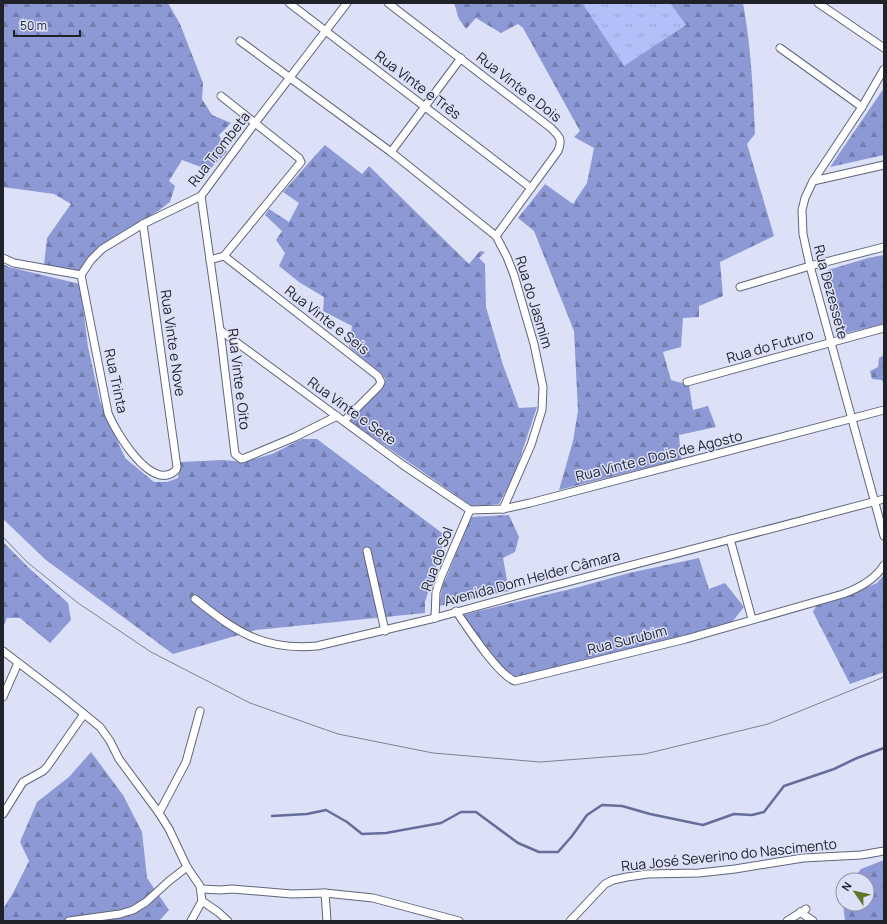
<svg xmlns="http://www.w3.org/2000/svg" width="887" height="924" viewBox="0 0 887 924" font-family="Manrope,sans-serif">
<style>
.forest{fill:url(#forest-firs)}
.park{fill:url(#park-tufts)}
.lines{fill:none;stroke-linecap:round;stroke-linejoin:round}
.stream{stroke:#656e9a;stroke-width:2.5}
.street-casing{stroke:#606578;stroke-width:9}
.street{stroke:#fff;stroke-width:7}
.tram{stroke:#7d8190;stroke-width:1}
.labels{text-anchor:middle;stroke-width:3;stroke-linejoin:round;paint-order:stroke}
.street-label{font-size:14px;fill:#20222a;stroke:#dce1f7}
</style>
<defs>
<pattern id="forest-firs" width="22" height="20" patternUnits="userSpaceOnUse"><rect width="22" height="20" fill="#8c99d5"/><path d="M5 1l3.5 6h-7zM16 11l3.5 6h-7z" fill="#727cad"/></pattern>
<pattern id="park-tufts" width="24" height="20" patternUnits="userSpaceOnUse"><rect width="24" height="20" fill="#b3bff8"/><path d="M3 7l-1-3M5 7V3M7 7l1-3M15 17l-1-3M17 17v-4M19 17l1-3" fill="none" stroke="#9aa4d5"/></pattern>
</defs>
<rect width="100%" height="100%" fill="#dce1f7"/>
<g class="forest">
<path d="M 3,3 L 168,3 L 180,24 L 203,83 L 202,99 L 212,115 L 231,123 L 219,135 L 227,152 L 209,170 L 182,160 L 169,181 L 175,186 L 170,202 L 158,211 L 107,242 L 80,274 L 44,265 L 47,238 L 71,204 L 54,194 L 3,187 Z"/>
<path d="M 454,3 L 743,3 C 751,46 753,90 755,134 L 747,144 L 774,236 L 720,262 L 723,296 L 699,306 L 699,317 L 683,318 L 681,347 L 663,352 L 671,380 L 689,385 L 693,410 L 708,406 L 716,427 L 679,435 L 681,459 L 559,490 L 573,441 L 578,411 L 574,331 L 534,231 L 518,218 L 545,184 L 573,204 L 587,183 L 594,148 L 574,137 L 580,131 L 523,28 L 518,24 L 501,33 L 476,18 L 466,29 L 459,19 Z"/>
<path d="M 884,88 L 884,155 L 830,167 Z"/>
<path d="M 325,145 L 362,174 L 369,166 L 469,264 L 480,251 L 485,252 L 479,258 L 485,264 L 486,307 L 503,365 L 519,408 L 537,407 L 515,473 L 499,504 L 472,506 L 348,420 L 382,386 L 386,380 L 382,374 L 349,347 L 352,326 L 323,311 L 324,297 L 299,282 L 279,266 L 285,253 L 276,240 L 282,231 L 265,215 L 269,209 L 289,222 L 299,203 L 283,192 C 298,176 310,160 325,145 Z"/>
<path d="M 884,255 L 884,324 L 838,335 L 825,287 L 828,270 L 868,258 Z"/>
<path d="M 3,264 L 9,267 L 80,284 L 88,347 L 100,401 L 125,458 L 154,482 L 167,482 L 178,478 L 180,462 L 223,460 L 243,462 L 272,454 L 302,439 L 317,439 L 446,536 L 425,602 L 425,613 L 256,630 L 173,654 L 46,560 L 3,519 Z"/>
<path d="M 884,355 L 884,385 L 882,380 L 872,379 L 870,371 L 878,367 L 879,358 Z"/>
<path d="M 509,515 L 519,537 L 515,552 L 503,558 L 509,591 L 439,606 L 442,588 L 471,517 Z"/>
<path d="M 3,542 L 29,568 L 68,603 L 71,620 L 50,643 L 20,618 L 7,618 L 3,627 Z"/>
<path d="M 699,558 L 709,589 L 725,583 L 744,607 L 729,626 L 514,677 L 498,667 L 462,615 L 579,587 L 629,573 Z"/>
<path d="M 884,575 L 884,672 L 850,684 L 813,612 L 816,606 L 837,600 L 877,583 Z"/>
<path d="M 91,752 L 123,795 L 142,832 L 147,878 L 169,910 L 159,921 L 3,921 L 3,909 L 13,893 L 29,861 L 20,842 L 37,802 L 69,777 Z"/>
<path d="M 884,860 L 884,921 L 845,921 L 843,904 L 867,904 L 867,880 L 852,880 L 861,869 Z"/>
</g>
<path class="park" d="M 582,3 L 670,3 L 686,25 L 624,66 Z"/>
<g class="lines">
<path class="stream" d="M 272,816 L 307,814 L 326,810 L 347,822 L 362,834 L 386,833 L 441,823 L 461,812 L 476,812 L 518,843 L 539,852 L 558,852 L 572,836 L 587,815 L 602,805 L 622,806 L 650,814 L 703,825 L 734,814 L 752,815 L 764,812 L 784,786 L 834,769 L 857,758 L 884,748"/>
<defs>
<g id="street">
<path d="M 289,3 L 531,188"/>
<path d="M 388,3 L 551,128 C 559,136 563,139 558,151 L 496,236"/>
<path d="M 818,3 L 884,48"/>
<path d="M 240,41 L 391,152 L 496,236 L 507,257 L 514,275 L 534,344 L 543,387 L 542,410 L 531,445 L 503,509"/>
<path d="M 780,48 L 862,107"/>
<path d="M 884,69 L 862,107 L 813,181 L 805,198 L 802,210 L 803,234 L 810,266 L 884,536"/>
<path d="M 221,96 L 299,158 L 301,162 L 224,256"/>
<path d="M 391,152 L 461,58"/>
<path d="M 813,181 L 884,165"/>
<path d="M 201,196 L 220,330 L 235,454 L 241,459 L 245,458 L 295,437 L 337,416"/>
<path d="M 3,258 L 14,263 L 81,275"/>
<path d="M 210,260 L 224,256 L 378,376 L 381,382 L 379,386 L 344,421"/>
<path d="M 81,275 L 108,413 C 115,431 152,494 176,470 L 177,467 L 143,224"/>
<path d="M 81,275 L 91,260 L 102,249 L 143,224 L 201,196 L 255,123 L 347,3"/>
<path d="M 740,287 L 810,266 L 884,247"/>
<path d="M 220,330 L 403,465 L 470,510"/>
<path d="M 687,382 L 884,328"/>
<path d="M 470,510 L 503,509 L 530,503 L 884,410"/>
<path d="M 730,539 L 752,619"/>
<path d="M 367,551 L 385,631"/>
<path d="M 195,599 C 235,631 263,651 317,646 L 435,618 L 522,594 L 884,499"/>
<path d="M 456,611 C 467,627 498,675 515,681 L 686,639 L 843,594 C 859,588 875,580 884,565"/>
<path d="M 435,618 L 436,592 L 441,577 L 470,510"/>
<path d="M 3,651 L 62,696 L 100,727 L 110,741 L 119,759 L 159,813 L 169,829 L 187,867 L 200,886 L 202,901 L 191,921"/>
<path d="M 3,697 L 18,663"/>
<path d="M 159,813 L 186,762 L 200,711"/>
<path d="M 3,814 L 23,782 L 43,771 L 47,767 L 84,714"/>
<path d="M 202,889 L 220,890 L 232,889 L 292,894 L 325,893 L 373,898 L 459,921"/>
<path d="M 325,893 L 327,921"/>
<path d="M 202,901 L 218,912 L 228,921"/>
<path d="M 800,912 L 813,921"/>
<path d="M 69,921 L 120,914 L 133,910 L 146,902 L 169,881 L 187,867"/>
<path d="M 570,921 L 605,884 L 613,880 L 627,877 L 648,874 L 699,873 L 735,869 L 803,858 L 861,855 L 884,851"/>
<path d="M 787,921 L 806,909"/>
</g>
</defs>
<use href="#street" class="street-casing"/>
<use href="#street" class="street"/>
<path class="tram" d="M 3,537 L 27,562 L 78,603 L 151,652 L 250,703 L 338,734 L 433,753 L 540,762 L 645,754 L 768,724 L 884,677"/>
</g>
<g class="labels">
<g class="street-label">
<text transform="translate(418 85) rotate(37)" y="5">Rua Vinte e Três</text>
<text transform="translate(519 87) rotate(38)" y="5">Rua Vinte e Dois</text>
<text transform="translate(219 149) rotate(-52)" y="5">Rua Trombeta</text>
<text transform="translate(831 292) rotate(75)" y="5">Rua Dezessete</text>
<text transform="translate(534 302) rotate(73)" y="5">Rua do Jasmim</text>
<text transform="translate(327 320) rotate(38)" y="5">Rua Vinte e Seis</text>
<text transform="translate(173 343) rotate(82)" y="5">Rua Vinte e Nove</text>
<text transform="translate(770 346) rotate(-16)" y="5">Rua do Futuro</text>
<text transform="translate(239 379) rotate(83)" y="5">Rua Vinte e Oito</text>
<text transform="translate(116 381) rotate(78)" y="5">Rua Trinta</text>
<text transform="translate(352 411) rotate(36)" y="5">Rua Vinte e Sete</text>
<text transform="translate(659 456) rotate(-14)" y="5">Rua Vinte e Dois de Agosto</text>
<text transform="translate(437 559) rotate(-70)" y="5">Rua do Sol</text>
<text transform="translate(532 578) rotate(-15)" y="5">Avenida Dom Helder Câmara</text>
<text transform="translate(627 640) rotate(-14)" y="5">Rua Surubim</text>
<text transform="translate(729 855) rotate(-6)" y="5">Rua José Severino do Nascimento</text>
</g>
</g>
<rect width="887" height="924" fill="none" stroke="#20222a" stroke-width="8"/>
<g transform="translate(855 892) rotate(304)"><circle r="19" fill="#dce1f7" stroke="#9195a5"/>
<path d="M0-3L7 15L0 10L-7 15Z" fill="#5e7628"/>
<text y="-6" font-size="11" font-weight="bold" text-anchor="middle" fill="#20222a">N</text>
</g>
<path d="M14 30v6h66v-6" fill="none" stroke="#20222a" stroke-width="2"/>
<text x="20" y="30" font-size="12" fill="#20222a" stroke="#dce1f7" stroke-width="3" paint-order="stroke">50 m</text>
</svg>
